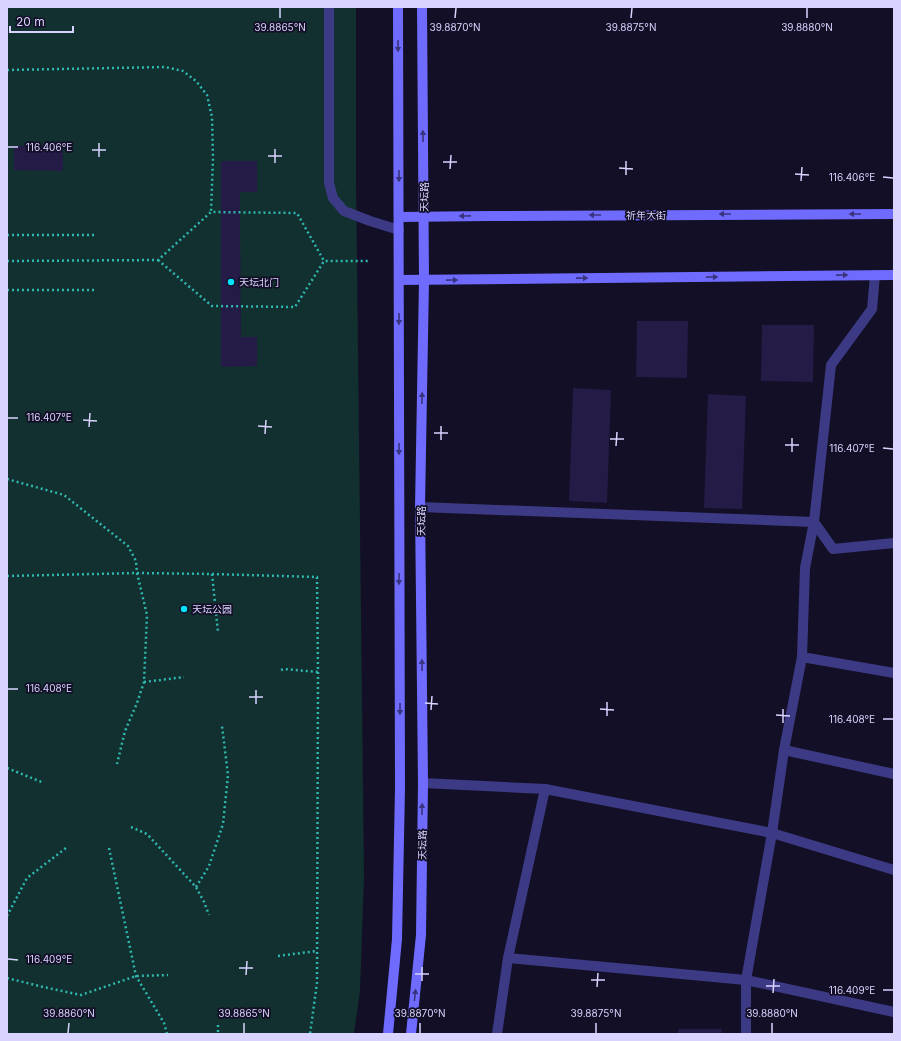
<svg xmlns="http://www.w3.org/2000/svg" width="901" height="1041" viewBox="0 0 901 1041" font-family="Inter,'Noto Sans SC',sans-serif">
<style>
.green{fill:#12302f}
.building{fill:#241b47}
.lines{fill:none;stroke-linecap:round;stroke-linejoin:round}
.path{stroke:#2fb8b0;stroke-width:2.5;stroke-dasharray:2 3;stroke-linecap:butt}
.lane{stroke:#3d3a85;stroke-width:10}
.secondary{stroke:#6f6bff;stroke-width:10}
.oneway{fill:#38347d}
.ticks{fill:none;stroke:#d9d4ff;stroke-width:1.5}
.poi-dot{fill:#00e5ff;stroke:#130f26;stroke-width:1.5}
.labels{text-anchor:middle;stroke-width:3.5;stroke-linejoin:round;paint-order:stroke}
.street-label{font-size:10px;fill:#d9d4ff;stroke:#130f26}
.poi-label{font-size:10px;fill:#d9d4ff;stroke:#130f26;text-anchor:start}
.ticks-label{font-size:10px;text-anchor:middle;fill:#d9d4ff;stroke:#130f26;stroke-width:3.5;stroke-linejoin:round;paint-order:stroke}
</style>
<rect width="100%" height="100%" fill="#130f26"/>
<path class="green" d="M 7,7 L 356,7 L 356,174 L 364,877 L 360,991 L 354,1034 L 7,1034 Z"/>
<g class="building">
<path d="M 14,146 L 63,146 L 63,171 L 14,170 Z"/>
<path d="M 221,161 L 257,161 L 257,192 L 240,192 L 240,213 L 241,337 L 257,337 L 257,366 L 221,367 Z"/>
<path d="M 637,321 L 688,321 L 687,378 L 636,377 Z"/>
<path d="M 762,325 L 814,325 L 813,382 L 761,381 Z"/>
<path d="M 573,388 L 611,390 L 607,503 L 569,501 Z"/>
<path d="M 708,394 L 746,396 L 742,509 L 704,508 Z"/>
<path d="M 678,1029 L 722,1029 L 721,1034 L 678,1034 Z"/>
</g>
<g class="lines">
<g class="path">
<path d="M 7,70 L 165,67 L 183,71 L 196,81 L 207,95 L 212,117 L 213,159 L 211,212"/>
<path d="M 7,235 L 96,235"/>
<path d="M 158,260 L 212,306 L 295,307 L 324,261 L 370,261"/>
<path d="M 7,261 L 158,260 L 211,212 L 297,213 L 324,261"/>
<path d="M 7,290 L 96,290"/>
<path d="M 7,479 L 64,495 L 128,546 L 136,561 L 137,573 L 147,615 L 144,682 L 137,703 L 125,731 L 117,764"/>
<path d="M 212,574 L 218,632"/>
<path d="M 7,576 L 137,573 L 212,574 L 317,577 L 318,672 L 317,983 L 310,1034"/>
<path d="M 281,670 L 284,669 L 318,672"/>
<path d="M 144,682 L 184,677"/>
<path d="M 7,768 L 44,783"/>
<path d="M 131,827 L 147,834 L 196,887 L 204,902 L 209,915"/>
<path d="M 109,848 L 136,976 L 164,1023 L 167,1034"/>
<path d="M 196,887 L 209,866 L 223,824 L 228,775 L 222,726"/>
<path d="M 7,916 L 27,878 L 66,848"/>
<path d="M 278,956 L 317,951"/>
<path d="M 7,978 L 43,987 L 81,995 L 136,976 L 168,975"/>
<path d="M 218,1025 L 218,1034"/>
</g>
<g class="lane">
<path d="M 329,7 L 329,183 L 333,198 L 344,211 L 370,221 L 399,230"/>
<path d="M 420,507 L 814,522 L 833,549 L 894,543"/>
<path d="M 802,657 L 894,673"/>
<path d="M 784,750 L 894,774"/>
<path d="M 423,783 L 545,789 L 772,833 L 894,870"/>
<path d="M 508,958 L 746,980 L 894,1012"/>
<path d="M 497,1034 L 508,958 L 545,789"/>
<path d="M 746,1034 L 746,980 L 772,833 L 784,750 L 802,657 L 805,568 L 814,522 L 831,365 L 872,309 L 875,275"/>
</g>
<g class="secondary">
<path d="M 399,217 L 489,216 L 894,214"/>
<path d="M 399,280 L 894,275"/>
<path d="M 388,1034 L 397,939 L 400,788 L 398,7"/>
<path d="M 411,1034 L 421,935 L 423,783 L 420,507 L 424,280 L 422,7"/>
</g>
</g>
<defs><path id="oneway-solid" d="M-6-.8H1V-3.2L6.5 0L1 3.2V.8H-6Z"/></defs>
<g class="oneway">
<use href="#oneway-solid" transform="translate(398 46) rotate(90)"/>
<use href="#oneway-solid" transform="translate(423 136) rotate(-91)"/>
<use href="#oneway-solid" transform="translate(399 176) rotate(90)"/>
<use href="#oneway-solid" transform="translate(725 214) rotate(180)"/>
<use href="#oneway-solid" transform="translate(855 214) rotate(180)"/>
<use href="#oneway-solid" transform="translate(595 215) rotate(180)"/>
<use href="#oneway-solid" transform="translate(465 216) rotate(179)"/>
<use href="#oneway-solid" transform="translate(842 275) rotate(-1)"/>
<use href="#oneway-solid" transform="translate(712 277) rotate(-1)"/>
<use href="#oneway-solid" transform="translate(582 278) rotate(-1)"/>
<use href="#oneway-solid" transform="translate(452 280) rotate(-1)"/>
<use href="#oneway-solid" transform="translate(399 319) rotate(90)"/>
<use href="#oneway-solid" transform="translate(422 398) rotate(-89)"/>
<use href="#oneway-solid" transform="translate(399 449) rotate(90)"/>
<use href="#oneway-solid" transform="translate(399 579) rotate(90)"/>
<use href="#oneway-solid" transform="translate(422 665) rotate(-90)"/>
<use href="#oneway-solid" transform="translate(400 709) rotate(90)"/>
<use href="#oneway-solid" transform="translate(422 809) rotate(-89)"/>
<use href="#oneway-solid" transform="translate(415 995) rotate(-84)"/>
</g>
<path class="ticks" d="M 280,18 L 280,8M 455,18 L 456,8M 631,18 L 632,8M 807,18 L 807,8M 8,147 L 18,147M 92,150 L 106,150M 268,156 L 282,156M 99,157 L 99,143M 443,162 L 457,162M 275,163 L 275,149M 619,168 L 633,169M 450,169 L 451,155M 795,174 L 809,175M 626,175 L 626,161M 883,177 L 893,178M 801,181 L 802,167M 8,418 L 18,418M 83,420 L 97,421M 258,426 L 272,427M 89,427 L 90,413M 434,433 L 448,433M 265,434 L 266,420M 610,439 L 624,439M 441,440 L 441,426M 785,445 L 799,445M 616,446 L 617,432M 883,448 L 893,449M 792,452 L 792,438M 8,689 L 18,689M 249,697 L 263,697M 425,703 L 438,704M 256,704 L 256,690M 600,709 L 614,710M 431,710 L 432,696M 776,715 L 790,716M 607,716 L 607,702M 883,719 L 893,719M 783,723 L 783,709M 8,959 L 18,960M 239,968 L 253,968M 415,974 L 429,974M 246,975 L 247,961M 591,980 L 605,980M 422,981 L 422,967M 766,986 L 780,986M 597,987 L 598,973M 883,990 L 893,990M 773,993 L 774,979M 68,1033 L 69,1023M 244,1033 L 244,1023M 420,1033 L 420,1023M 596,1033 L 596,1023M 772,1033 L 772,1023"/>
<g class="poi-dot">
<circle cx="231" cy="282" r="4"/>
<circle cx="184" cy="609" r="4"/>
</g>
<g class="labels">
<g class="street-label">
<text transform="translate(424 197) rotate(-90)" y="4">天坛路</text>
<text x="646" y="219">祈年大街</text>
<text transform="translate(421 521) rotate(-90)" y="4">天坛路</text>
<text transform="translate(422 845) rotate(-89)" y="4">天坛路</text>
</g>
<g class="poi-label">
<text x="239" y="286">天坛北门</text>
<text x="192" y="613">天坛公园</text>
</g>
</g>
<g class="ticks-label">
<text x="280" y="31">39.8865°N</text>
<text x="455" y="31">39.8870°N</text>
<text x="631" y="31">39.8875°N</text>
<text x="807" y="31">39.8880°N</text>
<text x="49" y="151">116.406°E</text>
<text x="852" y="181">116.406°E</text>
<text x="49" y="421">116.407°E</text>
<text x="852" y="452">116.407°E</text>
<text x="49" y="692">116.408°E</text>
<text x="852" y="723">116.408°E</text>
<text x="49" y="963">116.409°E</text>
<text x="852" y="994">116.409°E</text>
<text x="69" y="1017">39.8860°N</text>
<text x="244" y="1017">39.8865°N</text>
<text x="420" y="1017">39.8870°N</text>
<text x="596" y="1017">39.8875°N</text>
<text x="772" y="1017">39.8880°N</text>
</g>
<rect width="901" height="1041" fill="none" stroke="#d9d4ff" stroke-width="16"/>
<path d="M10 26v6h63v-6" fill="none" stroke="#d9d4ff" stroke-width="2"/>
<text x="16" y="26" font-size="12" fill="#d9d4ff" stroke="#130f26" stroke-width="3" paint-order="stroke">20 m</text>
</svg>
